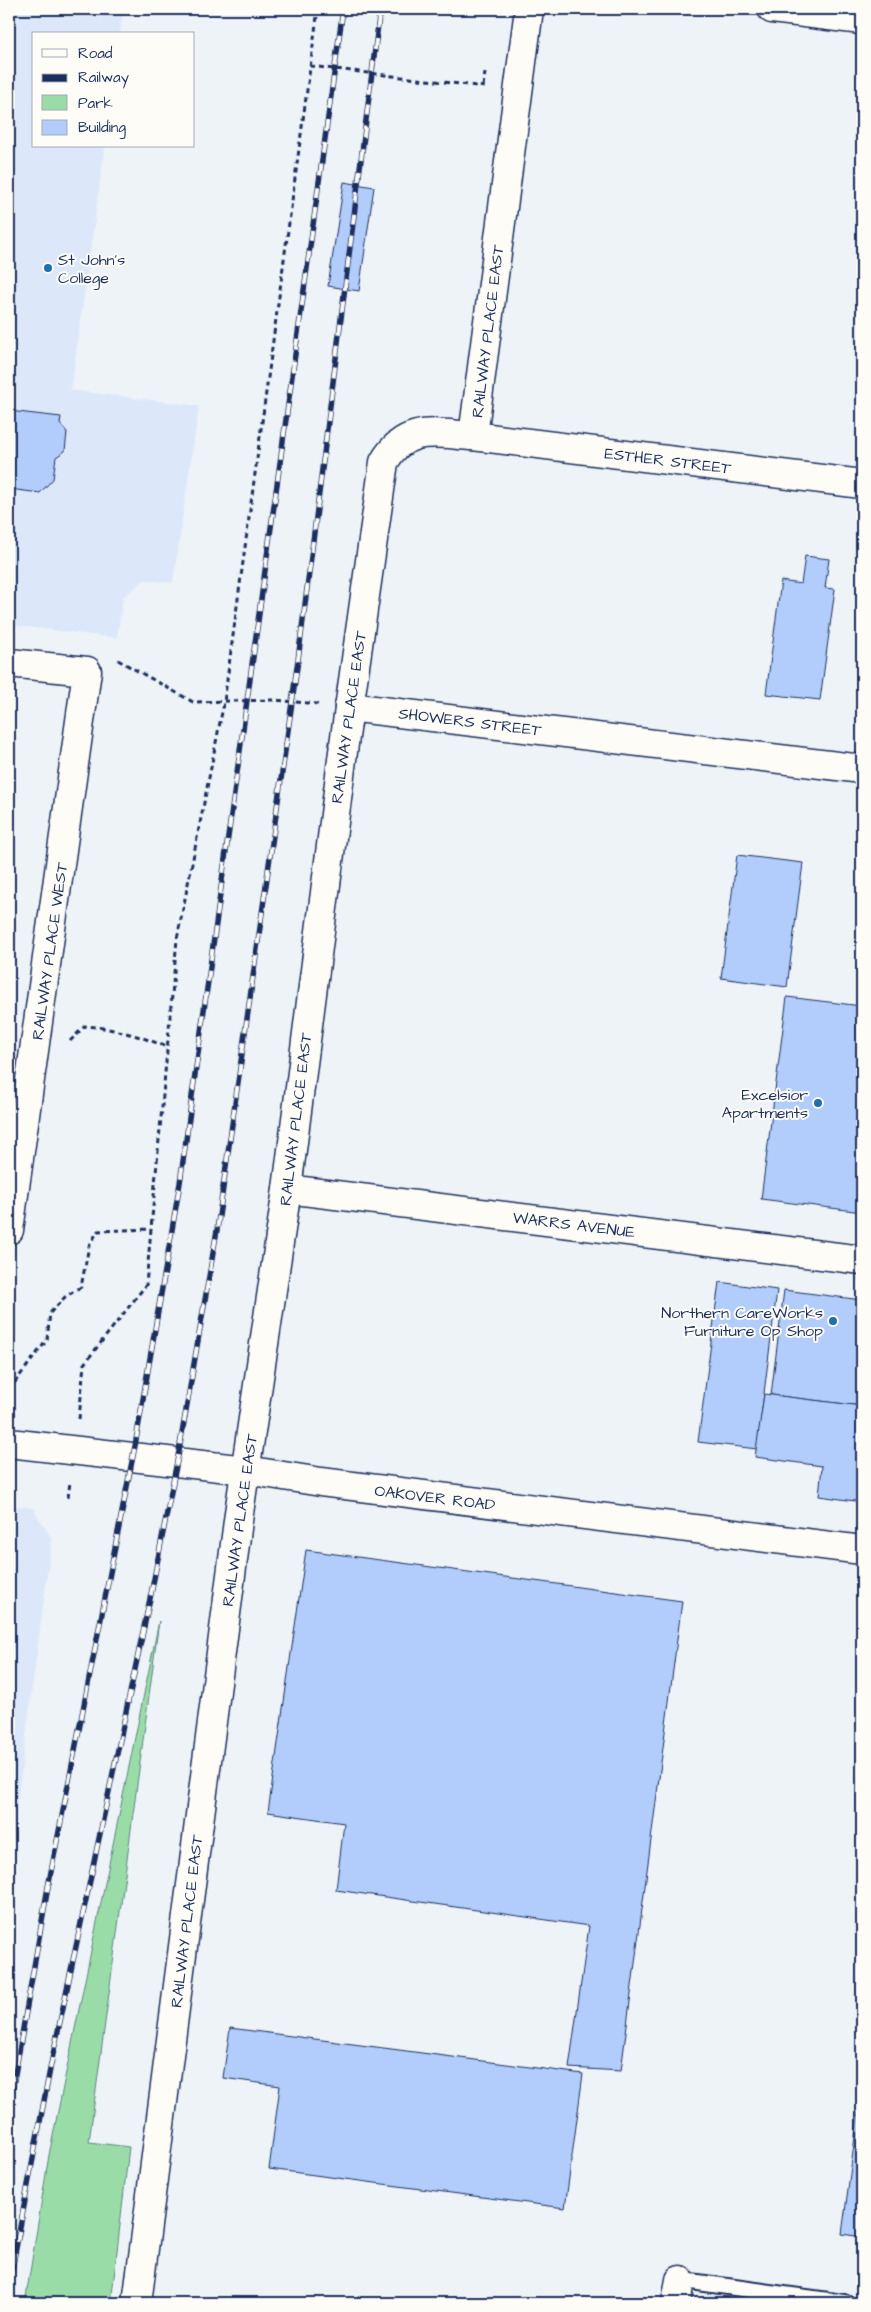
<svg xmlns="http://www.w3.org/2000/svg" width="871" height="2312" viewBox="0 0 871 2312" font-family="'Architects Daughter',sans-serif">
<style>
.built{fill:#dce8f9}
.green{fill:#9adca7;stroke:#5a8682}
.building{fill:#b2cdfb;stroke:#1b2f5e}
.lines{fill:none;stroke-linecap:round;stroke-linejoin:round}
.service-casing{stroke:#1b2f5e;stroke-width:19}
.minor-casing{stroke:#1b2f5e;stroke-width:31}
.path{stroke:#1b2f5e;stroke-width:3;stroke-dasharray:5 4;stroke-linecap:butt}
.service{stroke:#fdfcf7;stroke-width:15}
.minor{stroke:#fdfcf7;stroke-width:28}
.rail-casing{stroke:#1b2f5e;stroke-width:5.5}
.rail{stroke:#fdfcf7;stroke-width:4;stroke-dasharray:11;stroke-linecap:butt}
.poi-dot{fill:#1f6fb2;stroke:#fdfcf7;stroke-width:2}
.labels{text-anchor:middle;stroke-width:4;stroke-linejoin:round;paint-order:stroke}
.poi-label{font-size:16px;fill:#1b2f5e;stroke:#fdfcf7;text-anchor:end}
.street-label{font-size:16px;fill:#1b2f5e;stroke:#fdfcf7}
</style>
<rect width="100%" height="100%" fill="#eef3f8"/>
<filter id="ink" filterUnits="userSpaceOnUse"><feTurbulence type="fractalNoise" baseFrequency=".02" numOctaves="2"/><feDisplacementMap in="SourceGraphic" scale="10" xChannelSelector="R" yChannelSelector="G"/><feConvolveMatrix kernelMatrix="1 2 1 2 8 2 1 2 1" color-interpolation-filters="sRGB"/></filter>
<g filter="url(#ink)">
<g class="built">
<path d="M 9,9 L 123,9 L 120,34 L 34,34 L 34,146 L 105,146 L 71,390 L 199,406 L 173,583 L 144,580 L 123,597 L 117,638 L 9,625 Z"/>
<path d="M 9,1505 L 33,1508 L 52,1539 L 9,1864 Z"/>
</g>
<path class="green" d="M 159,1621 L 89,2142 L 129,2147 L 111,2303 L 25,2303 L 49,2155 Z"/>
<g class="building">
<path d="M 344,182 L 374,187 L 359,291 L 328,286 Z"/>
<path d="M 9,411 L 61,417 L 60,424 L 67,432 L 65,451 L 56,457 L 53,479 L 40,493 L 9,489 Z"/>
<path d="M 805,556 L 829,559 L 825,588 L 835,589 L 820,700 L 766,694 L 781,581 L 801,584 Z"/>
<path d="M 737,855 L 803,863 L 787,987 L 721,978 Z"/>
<path d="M 787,997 L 862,1006 L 862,1212 L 761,1199 Z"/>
<path d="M 719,1282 L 777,1290 L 757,1449 L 698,1442 Z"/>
<path d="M 784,1290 L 862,1300 L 862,1406 L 771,1395 Z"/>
<path d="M 764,1394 L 862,1406 L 862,1502 L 819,1496 L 822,1466 L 755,1457 Z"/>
<path d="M 306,1550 L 682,1601 L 621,2071 L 569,2068 L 589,1926 L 336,1890 L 344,1823 L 268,1812 Z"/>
<path d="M 230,2028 L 583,2074 L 565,2208 L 269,2169 L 280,2086 L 223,2078 Z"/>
<path d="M 862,2084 L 862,2237 L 842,2234 Z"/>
</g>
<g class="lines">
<defs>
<path id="service" d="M 680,2280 L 847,2303"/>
<g id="minor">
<path d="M 772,9 L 862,20"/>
<path d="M 473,436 L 529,9"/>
<path d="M 9,663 L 87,671 L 9,1230"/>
<path d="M 349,707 L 862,769"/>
<path d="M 287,1189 L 862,1260"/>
<path d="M 9,1443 L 246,1470 L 321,1482 L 862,1550"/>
<path d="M 137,2303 L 239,1513 L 287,1189 L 344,744 L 384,462 C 406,424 436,434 473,436 L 862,484"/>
<path d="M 676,2303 L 680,2280"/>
</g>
</defs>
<use href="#service" class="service-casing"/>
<use href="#minor" class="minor-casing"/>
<g class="path">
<path d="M 310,66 L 485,87"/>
<path d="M 483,86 L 485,73"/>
<path d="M 118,660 L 193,702 L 274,700 L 318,704"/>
<path d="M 70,1041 L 85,1026 C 113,1028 141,1036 167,1047"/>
<path d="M 9,1390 L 47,1340 L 50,1313 L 65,1297 L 81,1287 L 89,1246 L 98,1231 L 151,1229"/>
<path d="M 79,1419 L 84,1364 L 146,1285 L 177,939 L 224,702 L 318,9"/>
<path d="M 68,1498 L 70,1482"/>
</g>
<use href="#service" class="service"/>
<use href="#minor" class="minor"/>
<defs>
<g id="rail">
<path d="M 9,2108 L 48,1887 L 135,1446 L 180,1183 L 343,9"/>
<path d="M 9,2285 L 51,2064 L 151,1594 L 179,1451 L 217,1230 L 298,660 L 380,9"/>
</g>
</defs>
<use href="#rail" class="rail-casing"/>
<use href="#rail" class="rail"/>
</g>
</g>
<g class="poi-dot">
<circle cx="48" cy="268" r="5"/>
<circle cx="818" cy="1103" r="5"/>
<circle cx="833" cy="1321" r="5"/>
</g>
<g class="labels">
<g class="poi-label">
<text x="58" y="265" text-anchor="start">St John's<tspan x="58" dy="18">College</tspan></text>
<text x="808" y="1100">Excelsior<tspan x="808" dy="18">Apartments</tspan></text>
<text x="823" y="1318">Northern CareWorks<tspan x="823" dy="18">Furniture Op Shop</tspan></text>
</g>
<g class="street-label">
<text transform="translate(487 331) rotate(-83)" y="6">RAILWAY PLACE EAST</text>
<text transform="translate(668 460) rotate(7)" y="6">ESTHER STREET</text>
<text transform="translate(348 717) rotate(-82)" y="6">RAILWAY PLACE EAST</text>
<text transform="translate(470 721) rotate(7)" y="6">SHOWERS STREET</text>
<text transform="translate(49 951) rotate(-82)" y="6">RAILWAY PLACE WEST</text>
<text transform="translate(295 1119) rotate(-83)" y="6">RAILWAY PLACE EAST</text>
<text transform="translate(574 1224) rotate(7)" y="6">WARRS AVENUE</text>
<text transform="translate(435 1497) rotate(7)" y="6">OAKOVER ROAD</text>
<text transform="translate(239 1520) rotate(-82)" y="6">RAILWAY PLACE EAST</text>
<text transform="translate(186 1921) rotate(-83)" y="6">RAILWAY PLACE EAST</text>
</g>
</g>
<rect width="871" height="2312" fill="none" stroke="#fdfcf7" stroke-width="30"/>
<rect x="15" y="15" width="841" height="2282" fill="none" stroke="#1b2f5e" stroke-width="2" filter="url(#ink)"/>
<rect x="32" y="32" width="162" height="115" fill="#fdfcf7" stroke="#a3aaba"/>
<rect x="42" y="49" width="25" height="8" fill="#fdfcf7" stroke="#a3aaba"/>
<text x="78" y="58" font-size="15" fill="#1b2f5e">Road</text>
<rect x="42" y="74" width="25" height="8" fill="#1b2f5e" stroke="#a3aaba"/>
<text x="78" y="82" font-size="15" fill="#1b2f5e">Railway</text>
<rect x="42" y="95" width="25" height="15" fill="#9adca7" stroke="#a3aaba"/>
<text x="78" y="108" font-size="15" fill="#1b2f5e">Park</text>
<rect x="42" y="120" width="25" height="15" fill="#b2cdfb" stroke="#a3aaba"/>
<text x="78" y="132" font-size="15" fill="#1b2f5e">Building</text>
</svg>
